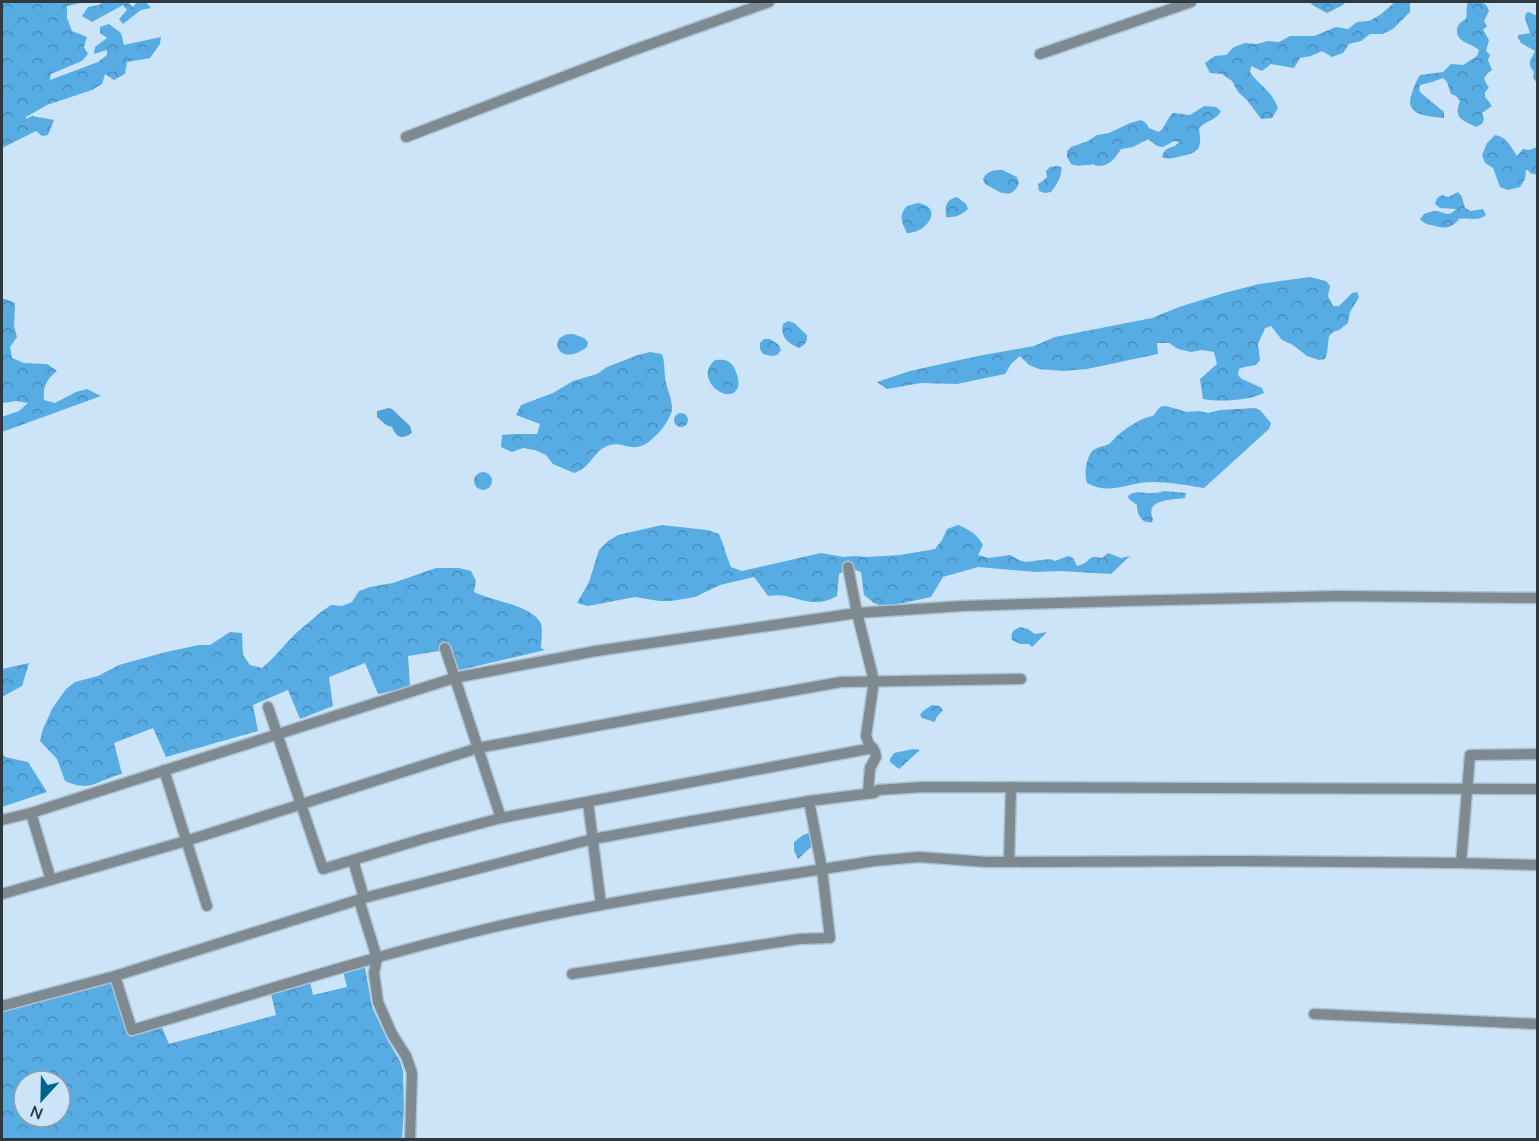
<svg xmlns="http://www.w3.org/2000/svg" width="1539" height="1141" viewBox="0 0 1539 1141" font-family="'Nunito Sans',sans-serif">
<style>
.forest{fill:url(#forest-crowns);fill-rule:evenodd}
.water{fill:#4ca2d9}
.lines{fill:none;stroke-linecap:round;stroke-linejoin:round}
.minor-casing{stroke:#acc2d2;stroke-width:13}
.minor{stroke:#7e8990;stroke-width:10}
</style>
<defs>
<pattern id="forest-crowns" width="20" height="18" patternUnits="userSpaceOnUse" patternTransform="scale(1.5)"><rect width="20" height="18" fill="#57ace4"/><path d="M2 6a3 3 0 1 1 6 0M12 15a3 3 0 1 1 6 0" fill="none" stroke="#488dba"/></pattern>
</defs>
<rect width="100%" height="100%" fill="#cbe4f7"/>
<g class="forest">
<path d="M 2,2 L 85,2 L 67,6 L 67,18 L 72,31 L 87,37 L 84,47 L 88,54 L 82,61 L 51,74 L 50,80 L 98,62 L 107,55 L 107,50 L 94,54 L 95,47 L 107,38 L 100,33 L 100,27 L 109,24 L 121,33 L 124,45 L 161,37 L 160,44 L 150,58 L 127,62 L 125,74 L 114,80 L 105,74 L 102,84 L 92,90 L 47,105 L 26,117 L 26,119 L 32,116 L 54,120 L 48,135 L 42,136 L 36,131 L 2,148 Z"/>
<path d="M 104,2 L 130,2 L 129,4 L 133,7 L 137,2 L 146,2 L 151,8 L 141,10 L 123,24 L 119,19 L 127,10 L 123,5 L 92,22 L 82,16 L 88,7 L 99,5 Z"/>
<path d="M 1309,2 L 1345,2 L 1343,5 L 1327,13 L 1314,6 Z"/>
<path d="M 1395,2 L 1410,2 L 1410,12 L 1393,29 L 1382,34 L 1370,34 L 1361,41 L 1349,44 L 1343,53 L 1332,57 L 1322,51 L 1311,56 L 1300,58 L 1294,68 L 1271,64 L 1262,71 L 1251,66 L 1250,72 C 1261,88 1270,88 1278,108 L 1272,118 L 1261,119 L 1247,100 L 1238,92 L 1232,81 L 1222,74 L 1210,73 L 1205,63 L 1215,56 L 1226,55 L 1234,47 L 1245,43 L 1257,44 L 1268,41 L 1279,42 L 1290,36 L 1314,36 L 1336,27 L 1348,29 L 1357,22 L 1369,21 L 1380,15 Z"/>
<path d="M 1468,2 L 1482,2 L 1487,6 L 1489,11 L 1484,21 L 1487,26 L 1483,30 L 1489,40 L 1486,51 L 1490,55 L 1488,60 L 1492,70 L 1488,73 L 1484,78 L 1486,83 L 1489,88 L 1485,92 L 1485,97 L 1492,106 L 1482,113 L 1484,119 L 1482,124 L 1476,127 C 1463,120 1453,119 1460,101 L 1456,96 L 1451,94 L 1447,82 L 1443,78 L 1432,82 L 1420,85 L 1419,90 L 1422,94 L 1444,112 L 1444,118 C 1428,116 1403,116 1412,93 C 1414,87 1416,81 1420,75 L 1443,72 L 1451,64 L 1463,65 L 1477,56 L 1479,50 C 1472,43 1457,43 1457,31 C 1457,24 1461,22 1466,19 C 1467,13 1466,8 1468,2 Z"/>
<path d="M 1529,12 L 1537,16 L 1537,83 L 1533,78 L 1534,72 C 1526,63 1531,60 1535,51 L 1521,43 L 1518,38 L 1518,35 L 1530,33 L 1525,18 L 1526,13 Z"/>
<path d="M 1204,106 L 1216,107 L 1221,111 C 1215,122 1205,120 1199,129 C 1202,147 1200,153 1181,156 C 1174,158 1169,160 1162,157 C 1164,149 1168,148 1175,146 L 1179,142 L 1174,141 L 1163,147 L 1157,146 L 1148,139 L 1133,147 L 1121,149 C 1116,157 1110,166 1099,166 C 1090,165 1098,163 1089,165 C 1082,165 1078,167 1071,164 L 1067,157 L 1067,151 L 1071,147 L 1088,141 L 1097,135 L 1109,133 L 1130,123 L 1141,120 L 1146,123 L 1149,128 L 1159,132 C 1166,127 1166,119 1173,113 L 1190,115 Z"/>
<path d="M 1495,135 C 1507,137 1511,147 1517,156 L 1523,149 L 1529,150 L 1537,147 L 1537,175 L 1530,173 L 1528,170 L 1526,170 L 1525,179 L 1520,187 L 1508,190 L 1500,187 L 1493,168 L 1485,163 L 1482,155 L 1487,143 Z"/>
<path d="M 1056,166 L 1061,167 C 1063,175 1056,186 1051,192 L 1045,193 L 1039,191 L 1038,184 L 1043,181 L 1047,177 L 1046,171 L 1050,167 Z"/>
<path d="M 1002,170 L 1017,177 L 1019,183 C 1011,202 998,191 985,184 L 983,179 C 987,171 993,170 1002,170 Z"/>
<path d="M 1458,192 L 1462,197 L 1465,208 L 1471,211 L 1483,209 L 1486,215 C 1477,222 1469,217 1459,219 C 1452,228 1445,229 1435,226 C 1428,224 1425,225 1420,219 L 1424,214 C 1427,213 1430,212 1433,211 C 1444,210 1448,219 1456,209 L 1440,208 L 1435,204 L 1437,198 L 1442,195 L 1448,197 Z"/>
<path d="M 957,197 L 966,204 L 968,209 C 962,215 954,218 946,217 C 945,207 945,200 957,197 Z"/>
<path d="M 918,203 C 944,207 928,233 907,233 C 902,222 898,216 907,206 Z"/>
<path d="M 1310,277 L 1326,281 L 1330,286 L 1328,296 L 1333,306 L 1339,306 L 1352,293 L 1357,292 L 1359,297 L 1350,312 L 1348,323 L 1339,330 L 1333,332 L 1329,336 L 1327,353 L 1325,359 L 1319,360 L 1307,356 L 1293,345 L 1282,340 L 1271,326 L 1265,328 L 1258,344 L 1260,360 L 1256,365 L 1244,367 L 1239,369 L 1238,375 L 1242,379 L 1262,388 L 1264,393 C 1247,401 1220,402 1203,399 L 1200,379 L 1217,364 L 1214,352 L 1202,350 L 1191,352 L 1178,349 L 1169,343 L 1157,343 L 1158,354 L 1087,369 L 1063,371 L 1039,369 L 1029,365 L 1020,356 L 1011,364 L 1005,374 L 957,384 L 921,383 L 887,389 L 877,382 L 910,371 L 978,356 L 1034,346 L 1055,337 L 1152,318 L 1179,307 L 1224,293 L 1259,284 Z"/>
<path d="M 2,299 L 5,299 L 15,303 L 14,326 L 17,337 L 10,347 L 12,358 L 24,363 L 47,364 L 57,371 C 46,380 43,386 44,400 L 55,403 L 76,392 L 87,389 L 101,396 L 2,432 L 2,417 L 19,411 L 28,403 L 16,401 L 2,403 Z"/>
<path d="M 788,321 L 794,323 L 807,335 L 807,340 L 804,345 L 799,348 C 787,343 780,336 783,324 Z"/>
<path d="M 573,334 L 584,338 L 588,342 L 587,347 C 560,367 550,342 563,336 C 566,334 570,334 573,334 Z"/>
<path d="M 764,339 L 770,339 L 779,345 L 781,350 L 777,355 L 772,356 L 763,354 L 760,349 L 760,343 Z"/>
<path d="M 650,352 L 662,354 C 665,364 664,367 665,377 C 666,387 672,398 672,408 C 672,420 652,443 641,446 C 629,450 623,442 610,445 C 598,448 594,458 586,466 C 583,469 579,471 574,473 L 553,464 L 546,455 L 535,450 L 523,448 L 512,452 L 501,447 L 502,435 L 514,434 L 537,434 L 540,424 L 516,415 L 521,405 L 553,393 L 573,381 L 597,374 L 607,367 L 638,355 Z"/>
<path d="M 715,360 C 719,360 725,359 729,362 C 735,365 740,380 738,387 C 730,408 692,378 715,360 Z"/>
<path d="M 1166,406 L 1187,412 L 1199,411 L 1209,413 L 1220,410 L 1255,408 L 1260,410 L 1271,423 L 1269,429 L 1204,488 C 1186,485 1169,482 1152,482 C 1129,482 1109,496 1087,483 C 1084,474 1086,459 1092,451 C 1098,446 1103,447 1109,444 C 1112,442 1114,439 1116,437 C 1126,428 1140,418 1153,416 L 1160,407 Z"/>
<circle cx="681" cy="420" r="7"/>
<circle cx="483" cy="481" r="9"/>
<path d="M 1164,491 L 1186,493 L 1185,498 C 1172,500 1144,499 1153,519 L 1152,522 C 1141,524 1137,514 1137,505 L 1129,499 L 1128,496 C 1136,489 1144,494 1154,493 C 1157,493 1161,492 1164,491 Z"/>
<path d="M 662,525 L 707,530 L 719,534 C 724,545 726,556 731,567 L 742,571 L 821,553 L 844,557 L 855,556 L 866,557 L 900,555 L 935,549 L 942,540 L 947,529 L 958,525 C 970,530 977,534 983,545 L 978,555 L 989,558 L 1010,555 L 1017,559 L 1025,562 L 1050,559 L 1055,561 L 1068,556 L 1073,558 L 1077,566 C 1092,563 1086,554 1102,558 L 1108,553 L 1121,558 L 1130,556 L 1111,574 L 1060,571 L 1037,572 L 978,567 L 943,577 L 931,597 L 885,607 L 874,603 L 864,595 L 861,572 L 850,568 L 839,574 L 837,596 C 808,612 795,591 768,596 L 754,577 L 720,585 L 695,597 L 671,601 L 659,601 L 635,597 L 588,606 L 577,603 L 589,582 L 599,550 L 608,541 L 618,535 Z"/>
<path d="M 436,568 L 459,568 L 471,571 L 476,581 L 474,592 C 491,601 533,605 541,624 C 543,631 541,641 541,648 L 545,650 L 455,671 L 445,650 L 408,656 L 410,687 L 378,694 L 365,663 L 329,677 L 333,706 L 300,719 L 288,690 L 253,705 L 258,731 L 166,757 L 153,728 L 114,743 L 122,774 C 96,780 92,793 65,781 L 57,759 L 40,741 L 43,729 L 52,709 L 66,689 L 75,682 L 98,676 L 119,665 L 166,652 L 199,645 L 210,645 L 230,632 L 242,633 L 243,655 L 250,665 L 262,668 L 271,660 L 295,634 L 321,612 L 331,605 L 342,606 L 352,602 L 359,591 L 370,587 L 393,583 Z"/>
<path d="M 1020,627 L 1028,629 L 1035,634 L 1047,632 L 1032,647 L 1029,644 L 1020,644 L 1012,640 C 1010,632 1014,630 1020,627 Z"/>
<path d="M 29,663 L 22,686 L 2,697 L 2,669 Z"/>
<path d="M 932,705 L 939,706 L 943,710 L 936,718 L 935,722 L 922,718 L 920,715 L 923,711 Z"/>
<path d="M 913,749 L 920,750 L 899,769 L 890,762 L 890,759 L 894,753 Z"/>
<path d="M 2,753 L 5,757 L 28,762 L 47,792 L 2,807 Z"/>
<path d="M 809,833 L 815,836 L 812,846 L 798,859 L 794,851 L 794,842 L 803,835 Z"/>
<path d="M 364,962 L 372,1007 L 388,1041 L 400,1061 L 403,1071 L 404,1106 L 402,1139 L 2,1140 L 2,1011 L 110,981 L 130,1037 L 160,1023 L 169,1044 L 276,1015 L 271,994 L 310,982 L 313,995 L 347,987 L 343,971 ZM 24,1081 L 60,1081 L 60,1117 L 24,1117 Z"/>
</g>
<path class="water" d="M 389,408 L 392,409 L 410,426 L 412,433 C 402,439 397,439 392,427 L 386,425 L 377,417 L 377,411 Z"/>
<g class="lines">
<defs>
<g id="minor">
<path d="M 1040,54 L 1191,2"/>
<path d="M 406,137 L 631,51 L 769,2"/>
<path d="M 848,567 L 857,613 L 874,681 L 866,736 L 869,744 L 875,752 L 876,757 L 870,768 L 868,793"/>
<path d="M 445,648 L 501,818"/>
<path d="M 268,707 L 323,869 L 426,838 L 501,818 L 873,748"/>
<path d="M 164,770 L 207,906"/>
<path d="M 588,802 L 601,905"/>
<path d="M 31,813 L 51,880"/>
<path d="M 2,820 L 31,813 L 454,678 L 596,651 L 857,613 L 963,606 L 1123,601 L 1339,596 L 1538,598"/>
<path d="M 353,860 L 364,898"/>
<path d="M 1009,862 L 1011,787"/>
<path d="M 1461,863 L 1470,755 L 1538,754"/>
<path d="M 2,894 L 186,841 L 478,748 L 639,718 L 841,682 L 1021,679"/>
<path d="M 359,900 L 377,958 L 374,973 L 378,1002 L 392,1034 L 406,1056 L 412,1073 L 410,1140"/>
<path d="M 572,974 L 799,939 L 830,938 L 822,869 L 809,801"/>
<path d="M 115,976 L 132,1030 C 255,994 378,954 503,925 C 626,897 751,881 874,861 L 919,857 L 987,862 L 1234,861 L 1461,863 L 1538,865"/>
<path d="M 2,1006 L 115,976 L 364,898 L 593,839 L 692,821 L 809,801 L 874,793 L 878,790 L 923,787 L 1538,789"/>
<path d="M 1314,1014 L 1538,1024"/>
</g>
</defs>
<use href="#minor" class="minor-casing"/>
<use href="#minor" class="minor"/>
</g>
<rect width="1539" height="1141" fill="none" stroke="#2e383f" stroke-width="6"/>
<g transform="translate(42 1099) rotate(202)"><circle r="28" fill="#cbe4f7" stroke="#8c9fad" stroke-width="1.5"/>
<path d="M0-4.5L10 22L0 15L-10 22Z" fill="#006291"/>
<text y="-9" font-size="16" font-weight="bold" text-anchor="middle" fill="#2e383f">N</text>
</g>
</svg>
